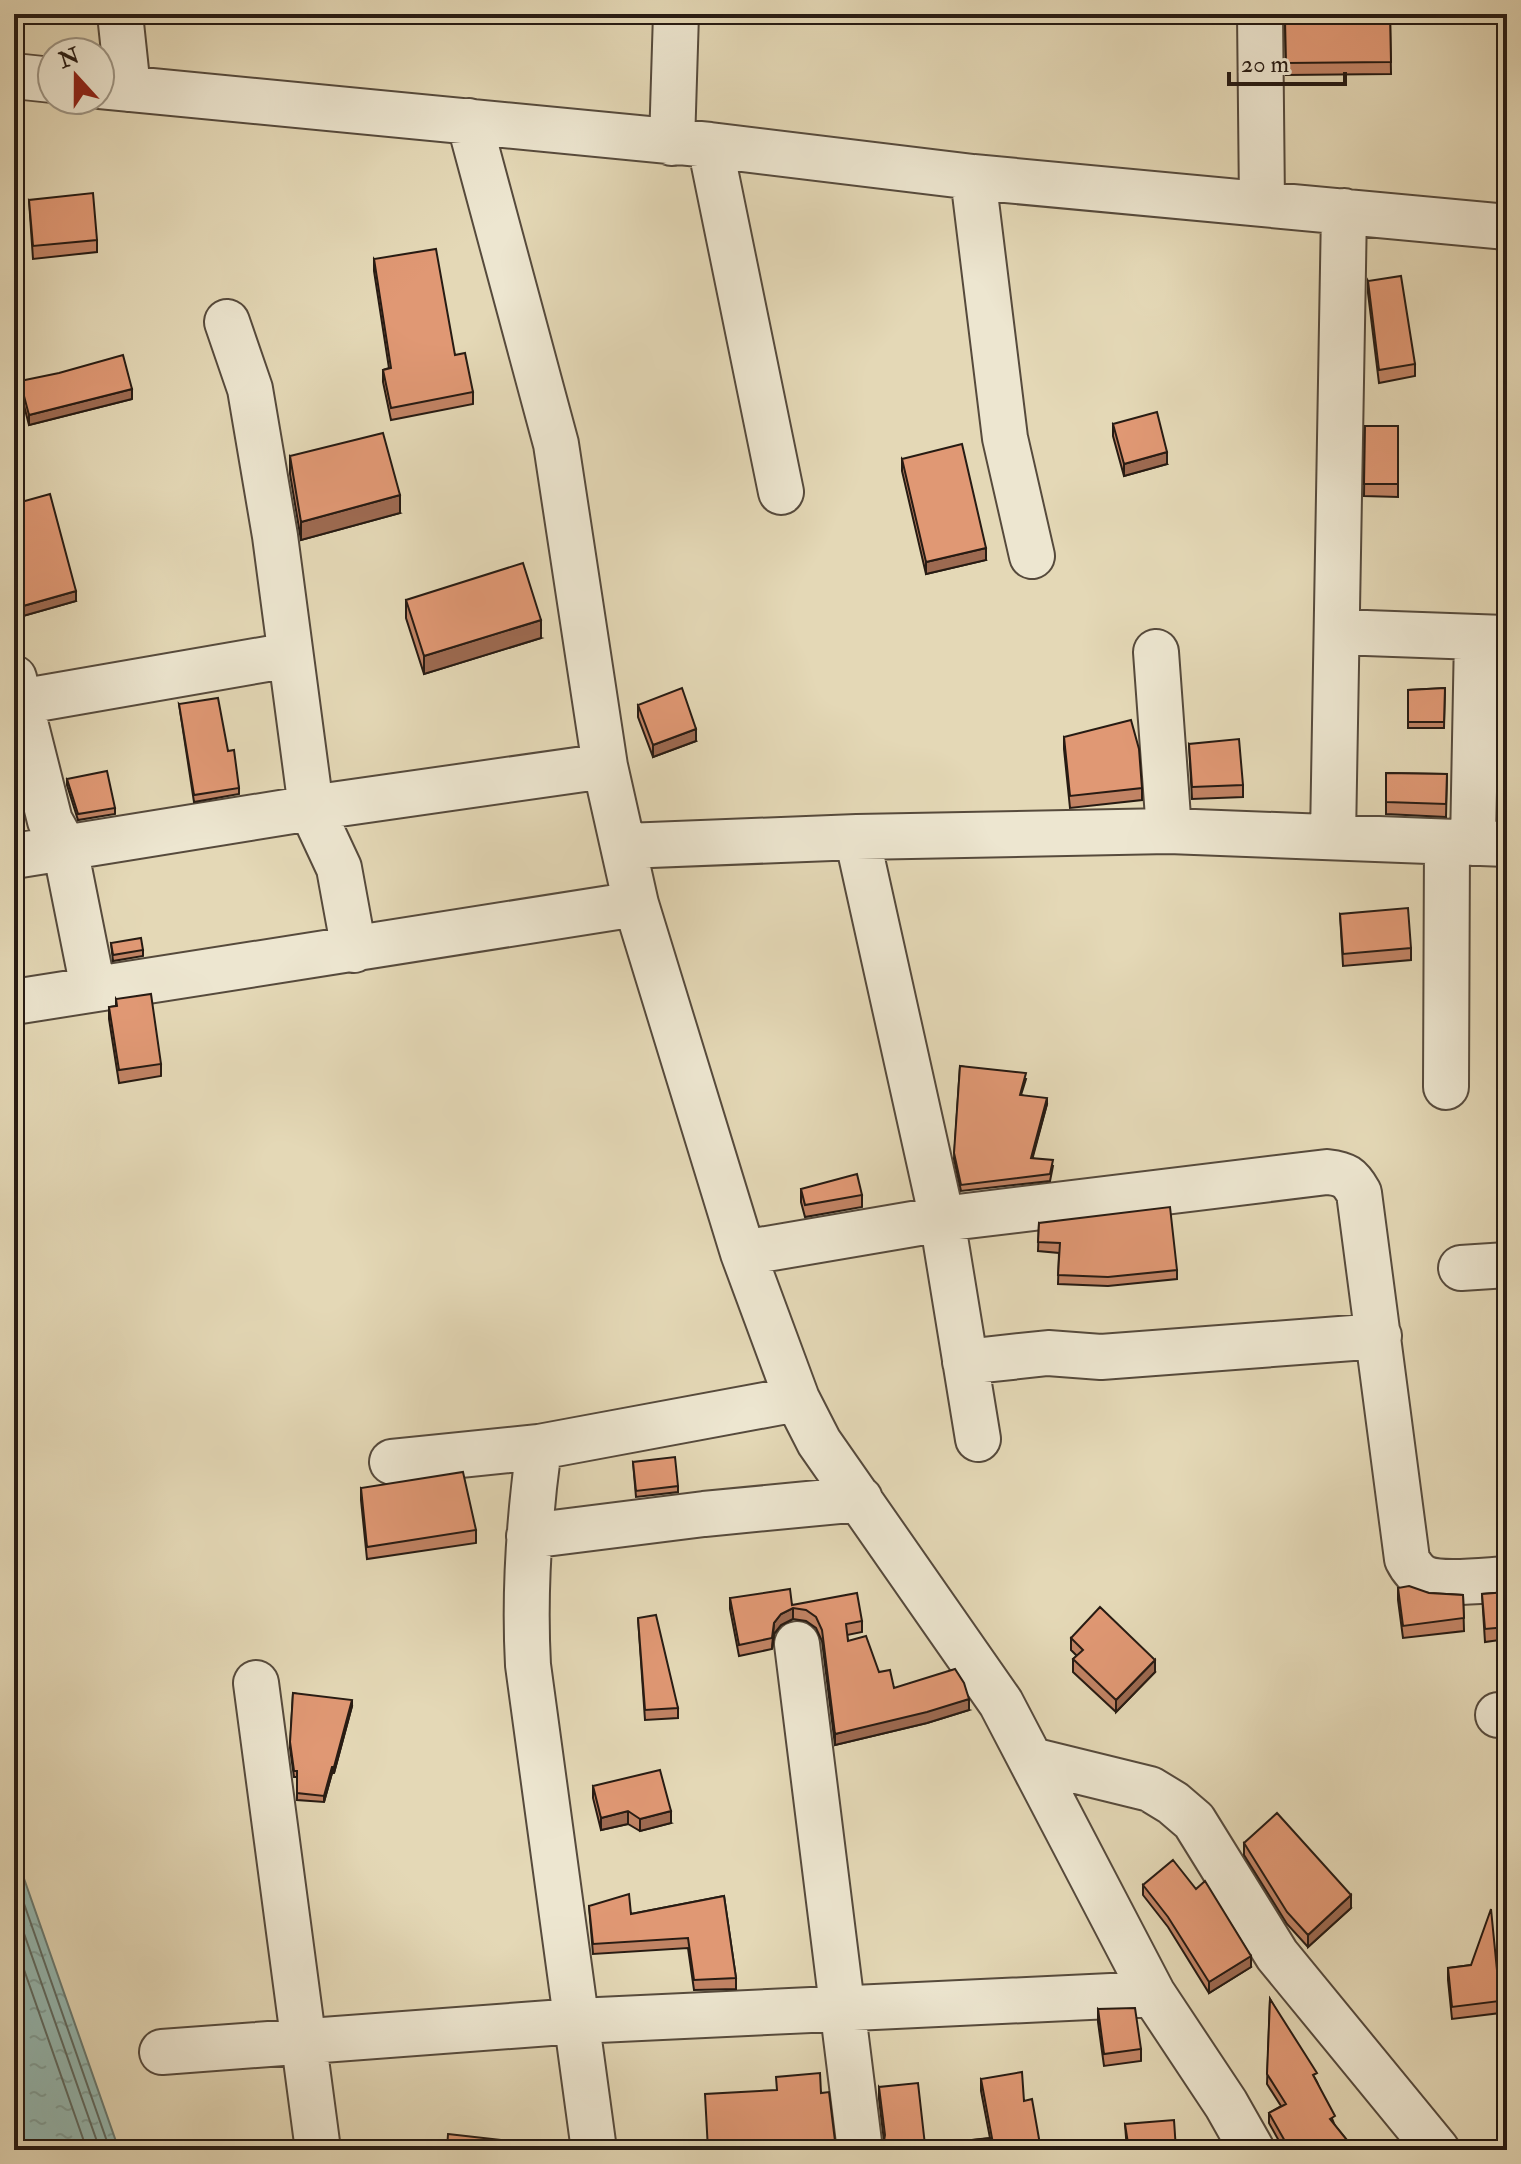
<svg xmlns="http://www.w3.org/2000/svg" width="1521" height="2164" font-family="'IM FELL Double Pica',serif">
<defs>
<pattern id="water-ripples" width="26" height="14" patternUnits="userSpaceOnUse" patternTransform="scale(2)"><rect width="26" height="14" fill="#95b9b2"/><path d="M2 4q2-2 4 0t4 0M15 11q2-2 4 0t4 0" fill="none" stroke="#809e98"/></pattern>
</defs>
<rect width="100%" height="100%" fill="#e4d8b6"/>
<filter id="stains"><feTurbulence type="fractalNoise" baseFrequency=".0025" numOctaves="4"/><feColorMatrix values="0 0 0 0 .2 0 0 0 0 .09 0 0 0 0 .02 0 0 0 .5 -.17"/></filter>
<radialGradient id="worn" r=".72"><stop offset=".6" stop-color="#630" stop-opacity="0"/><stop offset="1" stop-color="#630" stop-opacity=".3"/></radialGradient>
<path fill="url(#water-ripples)" stroke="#697a72" stroke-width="2" d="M14,1850l105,300h-105z"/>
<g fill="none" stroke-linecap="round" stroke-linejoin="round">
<path stroke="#5e6a62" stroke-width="2" d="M14,1875l96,275
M14,1905l86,245
M14,1941l73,209"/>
<defs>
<path id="minor" d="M120,14l8,75
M1260,14l2,189
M14,76l38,4
M100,86l610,59 263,32 534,50
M469,121l87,323 49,322 31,138 107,349 54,146 22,43 182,261 152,291 73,110 26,46
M672,143l4,-129
M710,145l71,347
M973,177l32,261 27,118
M227,322l23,67 25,147 36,272 28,60 15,82
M1338,632l167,6
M1156,652l13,179
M14,678l36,143 15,27 28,140
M14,703l276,-48
M857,837l85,382 36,220
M1333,837l11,-626
M1473,843l4,-206
M625,846l232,-9 312,-6 338,13
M14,856l297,-48 294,-42
M14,1002l622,-98
M1446,1087l1,-245
M743,1253l199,-34 385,-47c18,2 23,5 32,21l48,366c4,8 9,15 17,19 18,8 62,2 83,1
M1461,1268l46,-3
M965,1362l83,-9 53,4 278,-21
M539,1447c-10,73 -15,144 -11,218l66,485
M392,1462l147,-15 258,-48
M529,1536l175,-22 156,-15
M797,1644l63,506
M256,1683l62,467
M1498,1715h9
M1032,1760l118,29 23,14 21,18 83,134 160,195
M162,2052l415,-31 576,-27"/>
</defs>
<use href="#minor" stroke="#564a3c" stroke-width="48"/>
<use href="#minor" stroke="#ede6d0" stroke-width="44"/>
</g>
<path fill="#c18364" stroke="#271b13" stroke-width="2" d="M1390,14l1,60 -105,1 -1,-55z
M29,200l68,40v12l-64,7z
M374,259l81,96 18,37v12l-82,16 -8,-38v-12l6,-2 -15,-97z
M1368,281l47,83v12l-36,7 -11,-90z
M20,381l112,18 -103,26 -9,-35z
M1113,424l54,40 -43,12 -11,-40z
M1365,426h33v71l-34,-1z
M290,456l110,57 -99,27 -11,-66z
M902,459l84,101 -60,14 -24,-103z
M14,504l62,97 -53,15 -9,-31z
M406,600l135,38 -117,36 -18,-56z
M1445,688l-1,40h-36v-38z
M179,704l49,47 11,37v6l-45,8z
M638,705l58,36 -43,16 -15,-40z
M1064,737l78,51v12l-72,8 -6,-59z
M1189,744l54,41v12l-51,2z
M1386,773l61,1 -1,43 -60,-3z
M67,779l48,29v6l-37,6 -11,-35z
M1340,914l71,34v12l-68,6z
M111,943l32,7v6l-30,5z
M116,999l45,65v12l-42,7 -10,-64v-12l7,-1z
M960,1066l66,13 -5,16 26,9 -15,54 21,8 -3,15 -89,10 -7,-32z
M801,1189l61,6v12l-57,10 -4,-15z
M1039,1223l138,47v9l-69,7 -50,-2 1,-31 -21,-2z
M633,1462l45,24v6l-42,5z
M361,1488l115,42v13l-109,16 -6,-59z
M1398,1588l31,5 34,2 1,36 -61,7 -5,-38z
M1507,1592v47l-22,3 -3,-48z
M730,1598l62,7 70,16v11l-15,3 1,6 46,47 75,22 -42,13 -92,22 -13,-104 -6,-13 -10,-7 -13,-2 -12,6 -7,9 -2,15 -33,7 -9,-47z
M638,1618l40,90v10l-33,2z
M1071,1638l84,34 -39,40 -43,-40v-13l4,-3 -6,-6z
M293,1693l59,13 -18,67h-2l-8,29 -27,-2v-23h-3l-4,-29z
M593,1786l78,37 -31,8 -12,-7 -27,6 -8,-32z
M1244,1843l107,65 -43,39 -21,-23 -43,-69z
M1143,1885l108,82 -42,26 -41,-66 -25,-32z
M724,1896l12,82v11l-42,1 -6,-42 -95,6 -4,-48 42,8z
M1471,1965l29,36v12l-48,6 -4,-39v-12z
M1270,1999l47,83 18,44 20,24h-71l-15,-27v-10l12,-7 -14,-22z
M1098,2009l43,40v12l-37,5 -6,-44z
M981,2079l43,22 17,49 -158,-3 1,-6 -5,-42v-12l46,58 65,-7 -9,-47z
M1125,2124l51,26h-49z"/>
<path fill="#9d6a51" stroke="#271b13" stroke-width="2" d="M132,389v10l-103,26v-10z
M1167,452v12l-43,12v-12z
M400,495v18l-99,27v-18z
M986,548v12l-60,14v-12z
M76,591v10l-53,15v-10z
M541,620v18l-117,36v-18z
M696,729v12l-43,16v-12z
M1047,1098v6l-16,60v-6z
M793,1608v11l-12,6 -7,9 -2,15 2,-26 7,-9z
M1155,1660v12l-39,40v-12z
M969,1699v11l-42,13 -92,22v-11z
M352,1700v6l-18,67v-6z
M332,1767v6l-8,29v-6z
M628,1811v13l-27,6v-12z
M671,1811v12l-31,8v-12z
M1351,1895v13l-43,39v-12z
M1251,1956v11l-42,26v-11z"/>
<path fill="#e09874" stroke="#271b13" stroke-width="2" d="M1323,14h67l1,48 -105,1 -1,-43z
M93,193l4,47 -64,6 -4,-46z
M436,249l19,106 10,-2 8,39 -82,16 -8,-38 8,-2 -17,-109z
M1401,276l14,88 -36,6 -11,-89z
M123,355l9,34 -103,26 -9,-34 39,-8z
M1157,412l10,40 -43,12 -11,-40z
M1365,426h33v58h-34z
M383,433l17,62 -99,27 -11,-66z
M962,444l24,104 -60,14 -24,-103z
M50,494l26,97 -53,15 -9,-31v-71z
M523,563l18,57 -117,36 -18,-56z
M682,688l14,41 -43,16 -15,-40z
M1445,688l-1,34h-36v-32z
M218,698l10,53 6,-1 5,38 -45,7 -15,-91z
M1131,720l8,29 3,39 -72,8 -6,-59z
M1239,739l4,46 -51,2 -3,-43z
M107,771l8,37 -37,6 -11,-35z
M1386,773l61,1 -1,30 -60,-2z
M1408,908l3,40 -68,6 -3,-40z
M141,938l2,12 -30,5 -2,-12z
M151,994l10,70 -42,6 -10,-63 8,-1 -1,-7z
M960,1066l66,7 -6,22 27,3 -16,60 22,2 -3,14 -89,11 -7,-32z
M857,1174l5,21 -57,10 -4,-16z
M1170,1207l7,63 -69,7 -50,-2 2,-32 -22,-1 1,-19z
M675,1457l3,29 -42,5 -3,-29z
M463,1472l13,58 -109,17 -6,-59z
M1409,1586l20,7 34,2 1,23 -61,8 -5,-38z
M790,1589l2,16 65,-12 5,28 -16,3 2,17 18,-5 13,36 11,-2 4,18 61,-19 9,14 5,16 -42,13 -92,22 -13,-104 -6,-13 -10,-7 -13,-2 -12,6 -7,9 -2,15 -33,7 -9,-47z
M1507,1592v35l-22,2 -3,-35z
M1100,1607l55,53 -39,40 -43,-41 10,-9 -12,-12z
M656,1615l22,93 -33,2 -7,-92z
M293,1693l59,7 -18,67h-2l-8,29 -27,-3v-22h-3l-4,-29z
M660,1770l11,41 -31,8 -12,-8 -27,7 -8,-32z
M1277,1813l74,82 -43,40 -21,-23 -43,-69z
M1173,1860l23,29 9,-8 46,75 -42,26 -41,-65 -25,-32z
M629,1894l2,20 93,-18 12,82 -42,2 -6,-42 -95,6 -4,-38z
M1491,1909l9,92 -48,6 -4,-39 23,-3z
M1270,1999l47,74 -4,2 22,41 -5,3 25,31h-65l-21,-37 17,-9 -19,-30z
M1135,2008l6,41 -37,5 -6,-45z
M1022,2072l2,29 8,-2 9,51h-160l2,-3 2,-12 -6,-48 39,-4 7,62 67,-7 -11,-59z
M820,2073l1,20 8,-1 6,49 4,9h-131l-3,-56 72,-4 -1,-13z
M1174,2120l2,30h-47l-4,-26z
M448,2134l72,8 2,4 13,2 -1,2h-87z"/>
<rect width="1521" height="2164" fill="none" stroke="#e4d8b6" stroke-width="48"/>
<rect x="16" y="16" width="1489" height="2132" fill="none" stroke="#271b13" stroke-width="4"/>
<rect x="24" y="24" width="1473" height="2116" fill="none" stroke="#271b13" stroke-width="2"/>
<g transform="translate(76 76) rotate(339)"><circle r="38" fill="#ede6d0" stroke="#9e9584" stroke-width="2"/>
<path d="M0-6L14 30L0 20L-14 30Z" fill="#8f2418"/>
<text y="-12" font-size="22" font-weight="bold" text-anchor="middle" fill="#271b13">N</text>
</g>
<path d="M1229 72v12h116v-12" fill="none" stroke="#271b13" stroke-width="4"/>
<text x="1241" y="72" font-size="24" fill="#271b13" stroke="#ede6d0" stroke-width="6" paint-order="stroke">20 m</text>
<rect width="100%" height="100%" filter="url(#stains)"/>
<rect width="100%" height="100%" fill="url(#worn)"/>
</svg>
